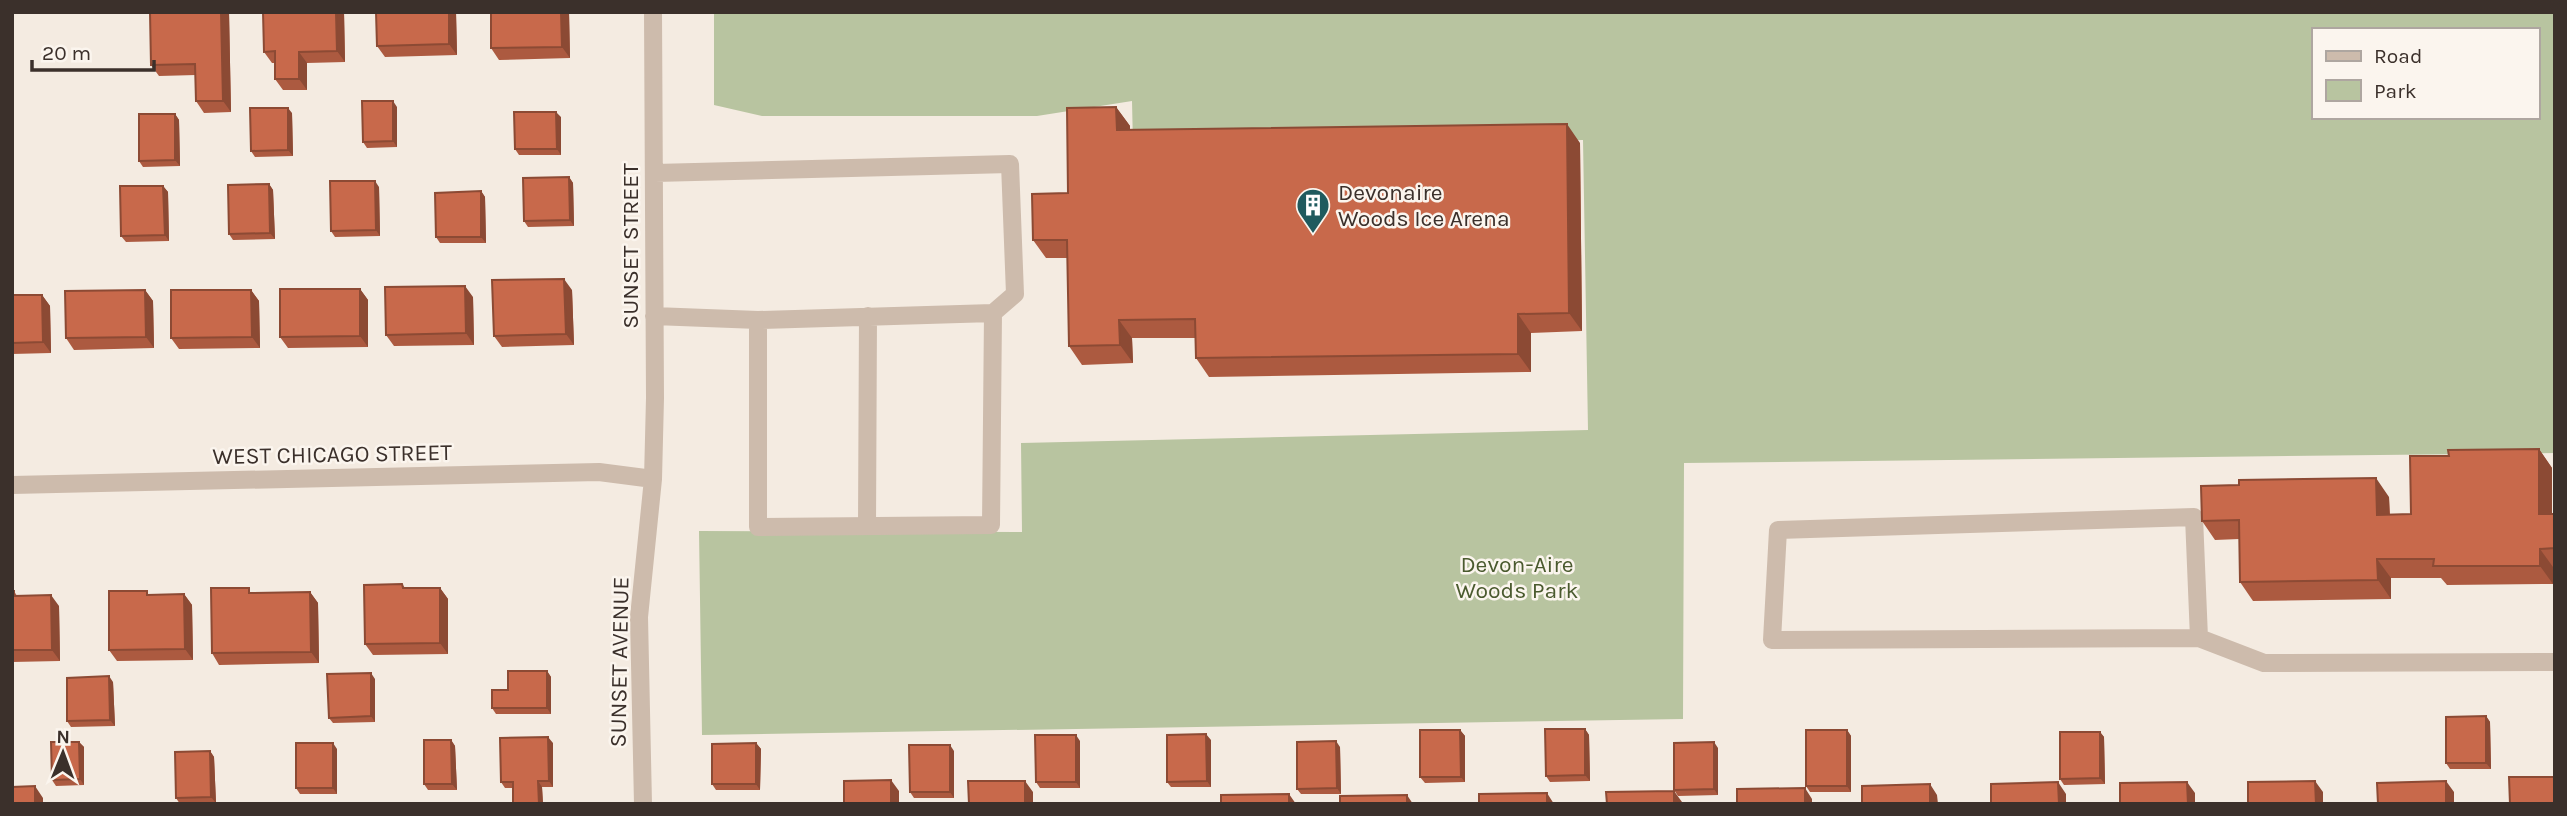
<svg xmlns="http://www.w3.org/2000/svg" width="2567" height="816" font-family="Karla,sans-serif">
<rect width="100%" height="100%" fill="#f4ebe1"/>
<path fill="#b8c4a0" fill-rule="evenodd" d="M714,12h1841v441l-871,10 -1,256 -981,16 -3,-204 323,1 -1,-89 567,-13 -5,-290 -450,6 -1,-45 -95,15h-275l-48,-11zM2313,30h224v87h-224z"/>
<g fill="none" stroke-linecap="round" stroke-linejoin="round">
<path stroke="#cdbbac" stroke-width="18" d="M655,173l355,-9 5,130 -22,19
M654,316l104,4 235,-7 -2,212 -233,2v-207
M12,485l587,-13 54,7
M867,526l1,-210
M2199,638l-5,-121 -416,13 -6,110 427,-2 65,25 291,-1
M643,804l-4,-187 14,-138 2,-81 -2,-386"/>
</g>
<path fill="#ac5a40" d="M150,12h79l2,100 -27,1 -8,-12v-26l-37,1 -8,-11z
M263,12h81l1,50 -38,1v27h-24l-8,-11v-16h-3l-8,-11z
M376,12h80l1,43 -72,2 -8,-11z
M491,12h78l1,46 -71,2 -8,-12z
M397,107v40l-30,1 -4,-6z
M1116,107l14,19v4l450,13 2,188 -51,2v39l-322,5 -13,-19 -1,-20h-63l1,25 -51,2 -13,-19 -1,-88h-22l-13,-18 35,-47z
M292,113l1,43 -38,1 -4,-6z
M175,114l4,6 1,46 -37,1 -4,-6z
M561,117v38h-42l-4,-6z
M569,177l4,6 1,43 -46,1 -4,-6z
M269,184l4,6 2,49 -42,1 -4,-6z
M163,186l5,6 1,49 -43,1 -5,-6z
M379,187l1,49 -45,1 -4,-6z
M481,191l4,6 1,46h-46l-4,-6z
M360,289l8,11v47l-80,1 -8,-11z
M145,290l8,11 1,47 -80,2 -8,-12z
M251,290l8,11 1,47 -81,1 -8,-11z
M572,290l2,55 -72,2 -8,-11z
M12,295h30l8,11 1,47 -39,1z
M473,297l1,48 -80,1 -8,-11z
M2539,449l13,19v46h3v53h-2v17l-106,1 -6,-7h-50v21l-138,2 -13,-19 -1,-43 -24,1 -13,-19 187,-24 1,17h21l38,-58z
M402,584l3,4h35l8,11v55l-75,1 -8,-11z
M12,591h2l3,5 42,10 1,55 -48,1z
M310,592l8,11 1,60 -100,2 -7,-12 40,-60z
M184,594l8,11 1,55 -76,1 -8,-11 41,-55z
M547,671l4,6v37h-55l-4,-6 16,-18z
M375,679v43l-42,1 -4,-5z
M113,682l2,44 -44,1 -4,-6z
M2486,716l4,6 1,47h-41l-4,-6z
M1585,729l4,6 1,46 -40,1 -4,-6z
M1460,730l5,6v46l-40,1 -5,-6z
M1847,730l4,6v56h-41l-4,-6z
M2100,732l4,5 1,47 -41,1 -4,-6z
M451,740l4,6 2,44h-29l-4,-6z
M1211,740v47h-40l-4,-5z
M1080,741v47h-40l-4,-6z
M79,742l5,5v38l-28,1 -4,-6z
M553,743v44h-11l1,17h-30v-16h-8l-4,-6z
M756,743l5,6 -1,41h-44l-4,-6z
M1340,747l1,47h-40l-4,-5z
M1718,748v47l-40,1 -4,-6z
M337,749v45h-37l-4,-6z
M210,751l4,6 2,46 -36,1 -4,-6z
M954,751v47h-40l-4,-6z"/>
<path fill="#8c4a34" d="M221,12h8l2,100 -8,-11z
M336,12h8l1,50 -8,-11z
M449,12h7l1,43 -8,-11z
M561,12h8l1,46 -8,-11z
M299,52l8,11v27l-8,-11z
M393,101l4,6v40l-4,-6z
M1116,107l14,19v23l-13,-19z
M288,108l4,5 1,43 -5,-6z
M556,112l5,5v38l-4,-6z
M175,114l4,6 1,46 -5,-6z
M1567,124l13,19 2,188 -13,-18z
M569,177l4,6 1,43 -4,-6z
M375,181l4,6 1,49 -4,-6z
M269,184l4,6 2,49 -5,-6z
M163,186l5,6 1,49 -4,-6z
M481,191l4,6 1,46 -5,-6z
M564,279l8,11 2,55 -8,-11z
M465,286l8,11 1,48 -8,-12z
M360,289l8,11v47l-8,-11z
M145,290l8,11 1,47 -8,-11z
M251,290l8,11 1,47 -8,-11z
M42,295l8,11 1,47 -8,-11z
M1518,314l13,19v39l-13,-18z
M1119,320l13,18 1,25 -13,-18z
M2539,449l13,19v65l-13,-19z
M2376,478l13,19 1,36 -13,-18z
M2540,549l13,18v17l-13,-18z
M2377,559l14,19v21l-13,-19z
M440,588l8,11v55l-8,-11z
M310,592l8,11 1,60 -8,-11z
M184,594l8,11 1,55 -8,-11z
M51,595l8,11 1,55 -8,-11z
M547,671l4,6v37l-4,-6z
M371,673l4,6v43l-4,-6z
M109,676l4,6 2,44 -5,-6z
M2486,716l4,6 1,47 -5,-6z
M1585,729l4,6 1,46 -5,-6z
M1460,730l5,6v46l-4,-5z
M1847,730l4,6v56l-4,-6z
M2100,732l4,5 1,47 -5,-6z
M1206,734l5,6v47l-4,-6z
M1076,735l4,6v47l-4,-6z
M548,737l5,6v44l-4,-6z
M451,740l4,6 2,44 -5,-6z
M1336,741l4,6 1,47 -4,-6z
M79,742l5,5v38l-4,-6z
M1714,742l4,6v47l-4,-6z
M333,743l4,6v45l-4,-6z
M756,743l5,6 -1,41 -4,-6z
M950,745l4,6v47l-4,-6z
M210,751l4,6 2,46 -5,-6z
M891,780l8,11v13l-8,-1z
M538,781l4,6 1,17h-4z
M1025,781l8,11v12h-8z
M2315,781l8,11v12h-7z
M2446,781l8,11v12h-8z
M2058,782l8,12v10h-7z
M2187,782l8,11v11h-7z
M1930,784l7,11 1,9h-8z
M35,786l8,12v6h-8z
M1805,788l7,11v5h-7z
M1674,791l8,11v2h-8z
M1547,793l7,11h-7z
M1289,794l7,10h-7z
M1407,795l6,9h-6z"/>
<path fill="#c8694b" stroke="#8c4a34" stroke-width="2" d="M150,12h71l2,89h-27l-1,-37 -44,1z
M263,12h73l1,39 -38,1v27h-24v-28l-11,1z
M376,12h73v32l-72,2z
M491,12h70l1,35 -71,1z
M362,101h31v40l-30,1z
M1116,107l1,23 450,-6 2,189 -51,1v40l-322,4 -1,-39 -76,1 1,25 -51,1 -2,-106h-34l-1,-46 36,-1 -1,-85z
M250,108h38v42l-37,1z
M514,112h42l1,37h-42z
M139,114h36v46l-36,1z
M569,177l1,43 -46,1 -1,-43z
M330,181h45l1,49 -45,1z
M269,184l1,49 -41,1 -1,-49z
M120,186h43l2,49 -44,1z
M481,191v46h-45l-1,-44z
M564,279l2,55 -72,2 -2,-56z
M465,286l1,47 -80,2 -1,-48z
M280,289h80v47l-80,1z
M145,290l1,47 -80,1 -1,-47z
M171,290h80l1,47 -81,1z
M12,295h30l1,47 -31,1z
M2539,449v65h16v34l-15,1v17h-107l1,-7h-57l1,21 -138,2 -1,-62 -37,1 -1,-35 38,-1v-5l137,-2 1,37 34,-1 -1,-58h39l-1,-6z
M402,584l1,4h37v55l-75,1 -1,-59z
M211,588h38v5l61,-1 1,60 -99,1z
M12,591h2v5l37,-1 1,55h-40z
M109,591h38v4l37,-1 1,55 -76,1z
M508,671h39v37h-55v-18h16z
M371,673v43l-42,2 -2,-44z
M109,676l1,44 -43,1v-43z
M2486,716v47h-40v-46z
M1545,729h40v46l-39,1z
M1420,730h40l1,47h-41z
M1806,730h41v56h-41z
M2060,732h40v46l-40,1z
M1206,734l1,47 -40,1v-47z
M1035,735h41v47h-40z
M548,737l1,44h-11l1,23h-26v-22h-12l-1,-44z
M424,740h27l1,44h-28z
M1336,741l1,47 -40,1v-47z
M51,742h28l1,37 -28,1z
M1714,742v47l-40,1v-47z
M296,743h37v45h-37z
M756,743v41h-44v-40z
M909,745h41v47h-40z
M210,751l1,46 -35,1 -1,-46z
M2509,777h46v27h-45z
M891,780v23h17v1h-64v-23z
M968,781h57v23h-56z
M2315,781l1,23h-68v-22z
M2446,781v23h-68l-1,-21z
M2058,782l1,22h-68v-20z
M2187,782l1,22h-68v-21z
M1930,784v20h-68v-18z
M35,786v18h-23v-17z
M1805,788v16h-68v-15z
M1674,791v13h-67l-1,-12z
M1547,793v11h-68v-10z
M1289,794v10h-68v-9z
M1407,795v9h-67v-8z"/>
<defs>
<symbol id="building-pin" viewBox="-11 -11 22 30"><path d="M0 17L-7.5 6A9.5 9.5 0 1 1 7.5 6Z" fill="#1f5a5e" stroke="#fbf5ee"/><path d="M-4-6H4V6H1V3H-1V6H-4ZM-2.5-4.3h1.7v1.8h-1.7ZM.8-4.3h1.7v1.8H.8ZM-2.5-1h1.7V.8h-1.7ZM.8-1h1.7V.8H.8Z" fill="#fff"/></symbol>
</defs>
<g fill-rule="evenodd">
<use href="#building-pin" x="1294" y="186" width="38" height="52"/>
</g>
<g text-anchor="middle" stroke-width="5" stroke-linejoin="round" paint-order="stroke">
<g font-size="23" fill="#3b302b" stroke="#fbf5ee" text-anchor="start">
<text x="1338" y="200">Devonaire<tspan x="1338" dy="26">Woods Ice Arena</tspan></text>
</g>
<g font-size="23" fill="#3b302b" stroke="#fbf5ee">
<text transform="translate(630 246) rotate(-90)" y="8">SUNSET STREET</text>
<text transform="translate(332 454) rotate(-1)" y="8">WEST CHICAGO STREET</text>
<text transform="translate(619 662) rotate(-89)" y="8">SUNSET AVENUE</text>
</g>
<g font-size="23" fill="#4a5a2e" stroke="#fbf5ee">
<text x="1517" y="572">Devon-Aire<tspan x="1517" dy="26">Woods Park</tspan></text>
</g>
</g>
<rect width="2567" height="816" fill="none" stroke="#3b302b" stroke-width="28"/>
<rect x="2312" y="28" width="228" height="91" fill="#fbf5ee" stroke="#aea6a0" stroke-width="2"/>
<rect x="2326" y="51" width="35" height="10" fill="#cdbbac" stroke="#aea6a0" stroke-width="2"/>
<text x="2374" y="63" font-size="21" fill="#3b302b">Road</text>
<rect x="2326" y="80" width="35" height="21" fill="#b8c4a0" stroke="#aea6a0" stroke-width="2"/>
<text x="2374" y="98" font-size="21" fill="#3b302b">Park</text>
<g transform="translate(63 753) rotate(1)" stroke="#fbf5ee" stroke-width="5" paint-order="stroke">
<path d="M0-5L12 26L0 18L-12 26Z" fill="#3b302b"/>
<text y="-10" font-size="19" font-weight="bold" text-anchor="middle" fill="#3b302b">N</text>
</g>
<path d="M32 60v10h122v-10" fill="none" stroke="#3b302b" stroke-width="3.5"/>
<text x="42" y="60" font-size="21" fill="#3b302b" stroke="#fbf5ee" stroke-width="5" paint-order="stroke">20 m</text>
</svg>
